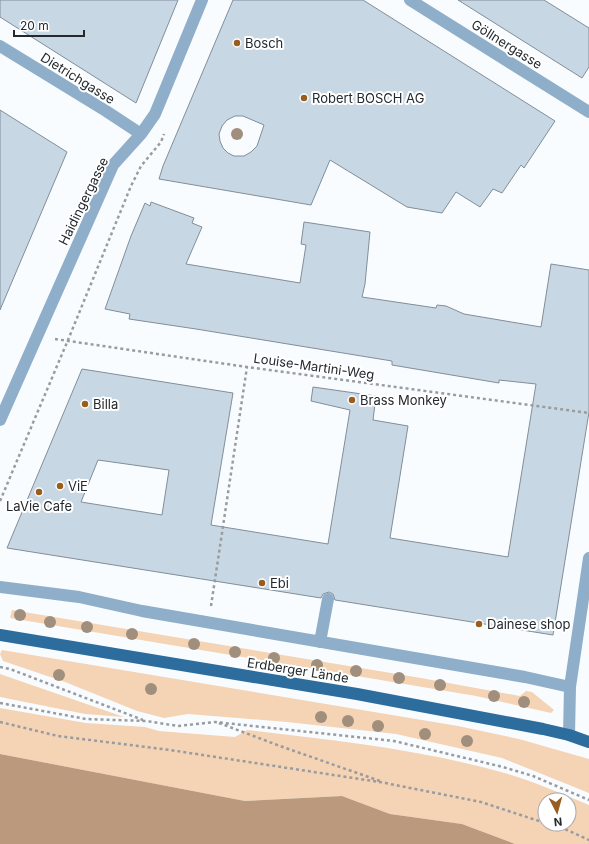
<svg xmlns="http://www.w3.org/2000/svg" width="589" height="844" font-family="Inter,sans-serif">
<rect width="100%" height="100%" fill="#f9fcff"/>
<path fill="#f5d3b5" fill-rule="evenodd" d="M12,610l409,68 99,18 6,-5 6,1 22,18 -3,3 -75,-17 -466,-78z
M2,650l456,76 61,13 70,20v34l-87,-35 -106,-24 -109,-12 -99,-8 -24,4 -27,-7 -72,-29 -62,-21 -3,-7z
M0,674l124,43 -39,-3 -85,-17z
M0,708l86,15 59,4 14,4 76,6 12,-7c85,10 171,19 254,42 30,8 59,21 88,33v39h-74l-53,-20 -72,-10 -48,-18 -97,5 -245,-47zM545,800h24v24h-24z"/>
<path fill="#bb997c" d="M0,754l245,47 97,-5 48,18 72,10 53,20h-515z"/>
<path fill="#c8d7e4" stroke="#808e9a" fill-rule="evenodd" d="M0,0h178l-42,103 -136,-86z
M233,0h130l192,121 -31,47 -3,-3 -19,28 -9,-4 -13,18 -24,-15 -14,21 -35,-6 -77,-47 -19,45 -152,-26 4,-13zM235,116h8l21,9 -7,21 -6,6 -7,4h-10l-6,-3 -5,-5 -3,-7 -1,-7 3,-8 5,-6z
M458,0h86l45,28v39l-7,11z
M0,110l67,42 -67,158z
M151,202l43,16 -2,5 10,4 -16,37 114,19 6,-38 -5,-1 3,-22 66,10 -5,52 -3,13 74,11 1,-3 9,1 18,8 77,13 10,-63 38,6v142l-36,223 -218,-35 -2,-6 -4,-2 -6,2 -2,4 -314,-50 75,-179 151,24 -22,132 117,19 22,-134 -39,-9 2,-14 63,9 -3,24 35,6 -18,112 118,19 28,-173 -37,-4v3l-107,-18v-4l-196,-32 -67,-10 1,-5 -25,-5 26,-73 14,-33 5,3zM98,460l71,10 -7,45 -81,-13z"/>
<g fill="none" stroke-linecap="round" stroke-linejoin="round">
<path stroke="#989ca0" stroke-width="2.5" stroke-dasharray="3 3" stroke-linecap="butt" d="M55,339l192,28 342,46
M0,501l68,-161 63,-154 10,-20 20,-24 3,-8
M211,606l36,-239
M0,667l10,2 133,51
M0,703l86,16 60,2 32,5 37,-4 179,19 109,26 30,9 56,24
M0,722l58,14 112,14 216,33
M219,723l61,23 100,35
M385,783l96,19 64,21
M548,824l19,6 22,10"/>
<path stroke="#8faeca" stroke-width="12" d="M0,587l79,10 63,14 383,66 45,10 -1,48
M320,642l8,-43
M570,687l19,-129"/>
<path stroke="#8faeca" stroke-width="12" d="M410,0l179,112
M0,46l106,65 35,23
M0,420l113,-255 28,-31 14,-20 47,-114"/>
<path stroke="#2d6d9d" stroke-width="12" d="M0,635l357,59 186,35 26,6 20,7"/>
</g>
<g fill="#a08f7c">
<circle cx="237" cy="134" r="6"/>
<circle cx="20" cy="615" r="6"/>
<circle cx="50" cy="622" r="6"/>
<circle cx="87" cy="627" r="6"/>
<circle cx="132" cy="634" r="6"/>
<circle cx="194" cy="644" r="6"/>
<circle cx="235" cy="652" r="6"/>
<circle cx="274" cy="658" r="6"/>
<circle cx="317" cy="665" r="6"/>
<circle cx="356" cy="671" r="6"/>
<circle cx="59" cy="675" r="6"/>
<circle cx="399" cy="678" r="6"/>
<circle cx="440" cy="685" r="6"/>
<circle cx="151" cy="689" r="6"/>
<circle cx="494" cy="696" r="6"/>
<circle cx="524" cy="702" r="6"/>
<circle cx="321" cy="717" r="6"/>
<circle cx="348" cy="721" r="6"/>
<circle cx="378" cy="726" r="6"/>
<circle cx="425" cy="734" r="6"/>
<circle cx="467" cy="741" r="6"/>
</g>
<g fill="#995e1e" stroke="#fff" stroke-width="1.5">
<circle cx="237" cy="43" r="4"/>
<circle cx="304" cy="98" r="4"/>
<circle cx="352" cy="400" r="4"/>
<circle cx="85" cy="404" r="4"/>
<circle cx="60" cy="486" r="4"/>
<circle cx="39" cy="492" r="4"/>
<circle cx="262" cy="583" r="4"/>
<circle cx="479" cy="624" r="4"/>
</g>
<g text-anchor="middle" stroke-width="4" stroke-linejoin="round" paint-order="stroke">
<g font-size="13" fill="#23292e" stroke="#fff" text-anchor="start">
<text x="245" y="48">Bosch</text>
<text x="312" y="103">Robert BOSCH AG</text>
<text x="360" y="405">Brass Monkey</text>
<text x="93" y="409">Billa</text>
<text x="68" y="491">ViE</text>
<text x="39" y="511" text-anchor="middle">LaVie Cafe</text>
<text x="270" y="588">Ebi</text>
<text x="487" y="629">Dainese shop</text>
</g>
<g font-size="13" fill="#23292e" stroke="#fff">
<text transform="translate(507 44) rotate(32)" y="5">Göllnergasse</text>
<text transform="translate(78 78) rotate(32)" y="5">Dietrichgasse</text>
<text transform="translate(83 201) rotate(-64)" y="5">Haidingergasse</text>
<text transform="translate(314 366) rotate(8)" y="5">Louise-Martini-Weg</text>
<text transform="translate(298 670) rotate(9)" y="5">Erdberger Lände</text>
</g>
</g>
<g transform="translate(557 812) rotate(174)"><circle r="19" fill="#ffffff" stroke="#a7a9ab"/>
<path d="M0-3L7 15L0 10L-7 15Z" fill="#995e1e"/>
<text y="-6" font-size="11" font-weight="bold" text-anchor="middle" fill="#23292e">N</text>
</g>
<path d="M14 30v6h70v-6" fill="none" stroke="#23292e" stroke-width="2"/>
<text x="20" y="30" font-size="12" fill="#23292e" stroke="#ffffff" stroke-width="3" paint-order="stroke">20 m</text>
</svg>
